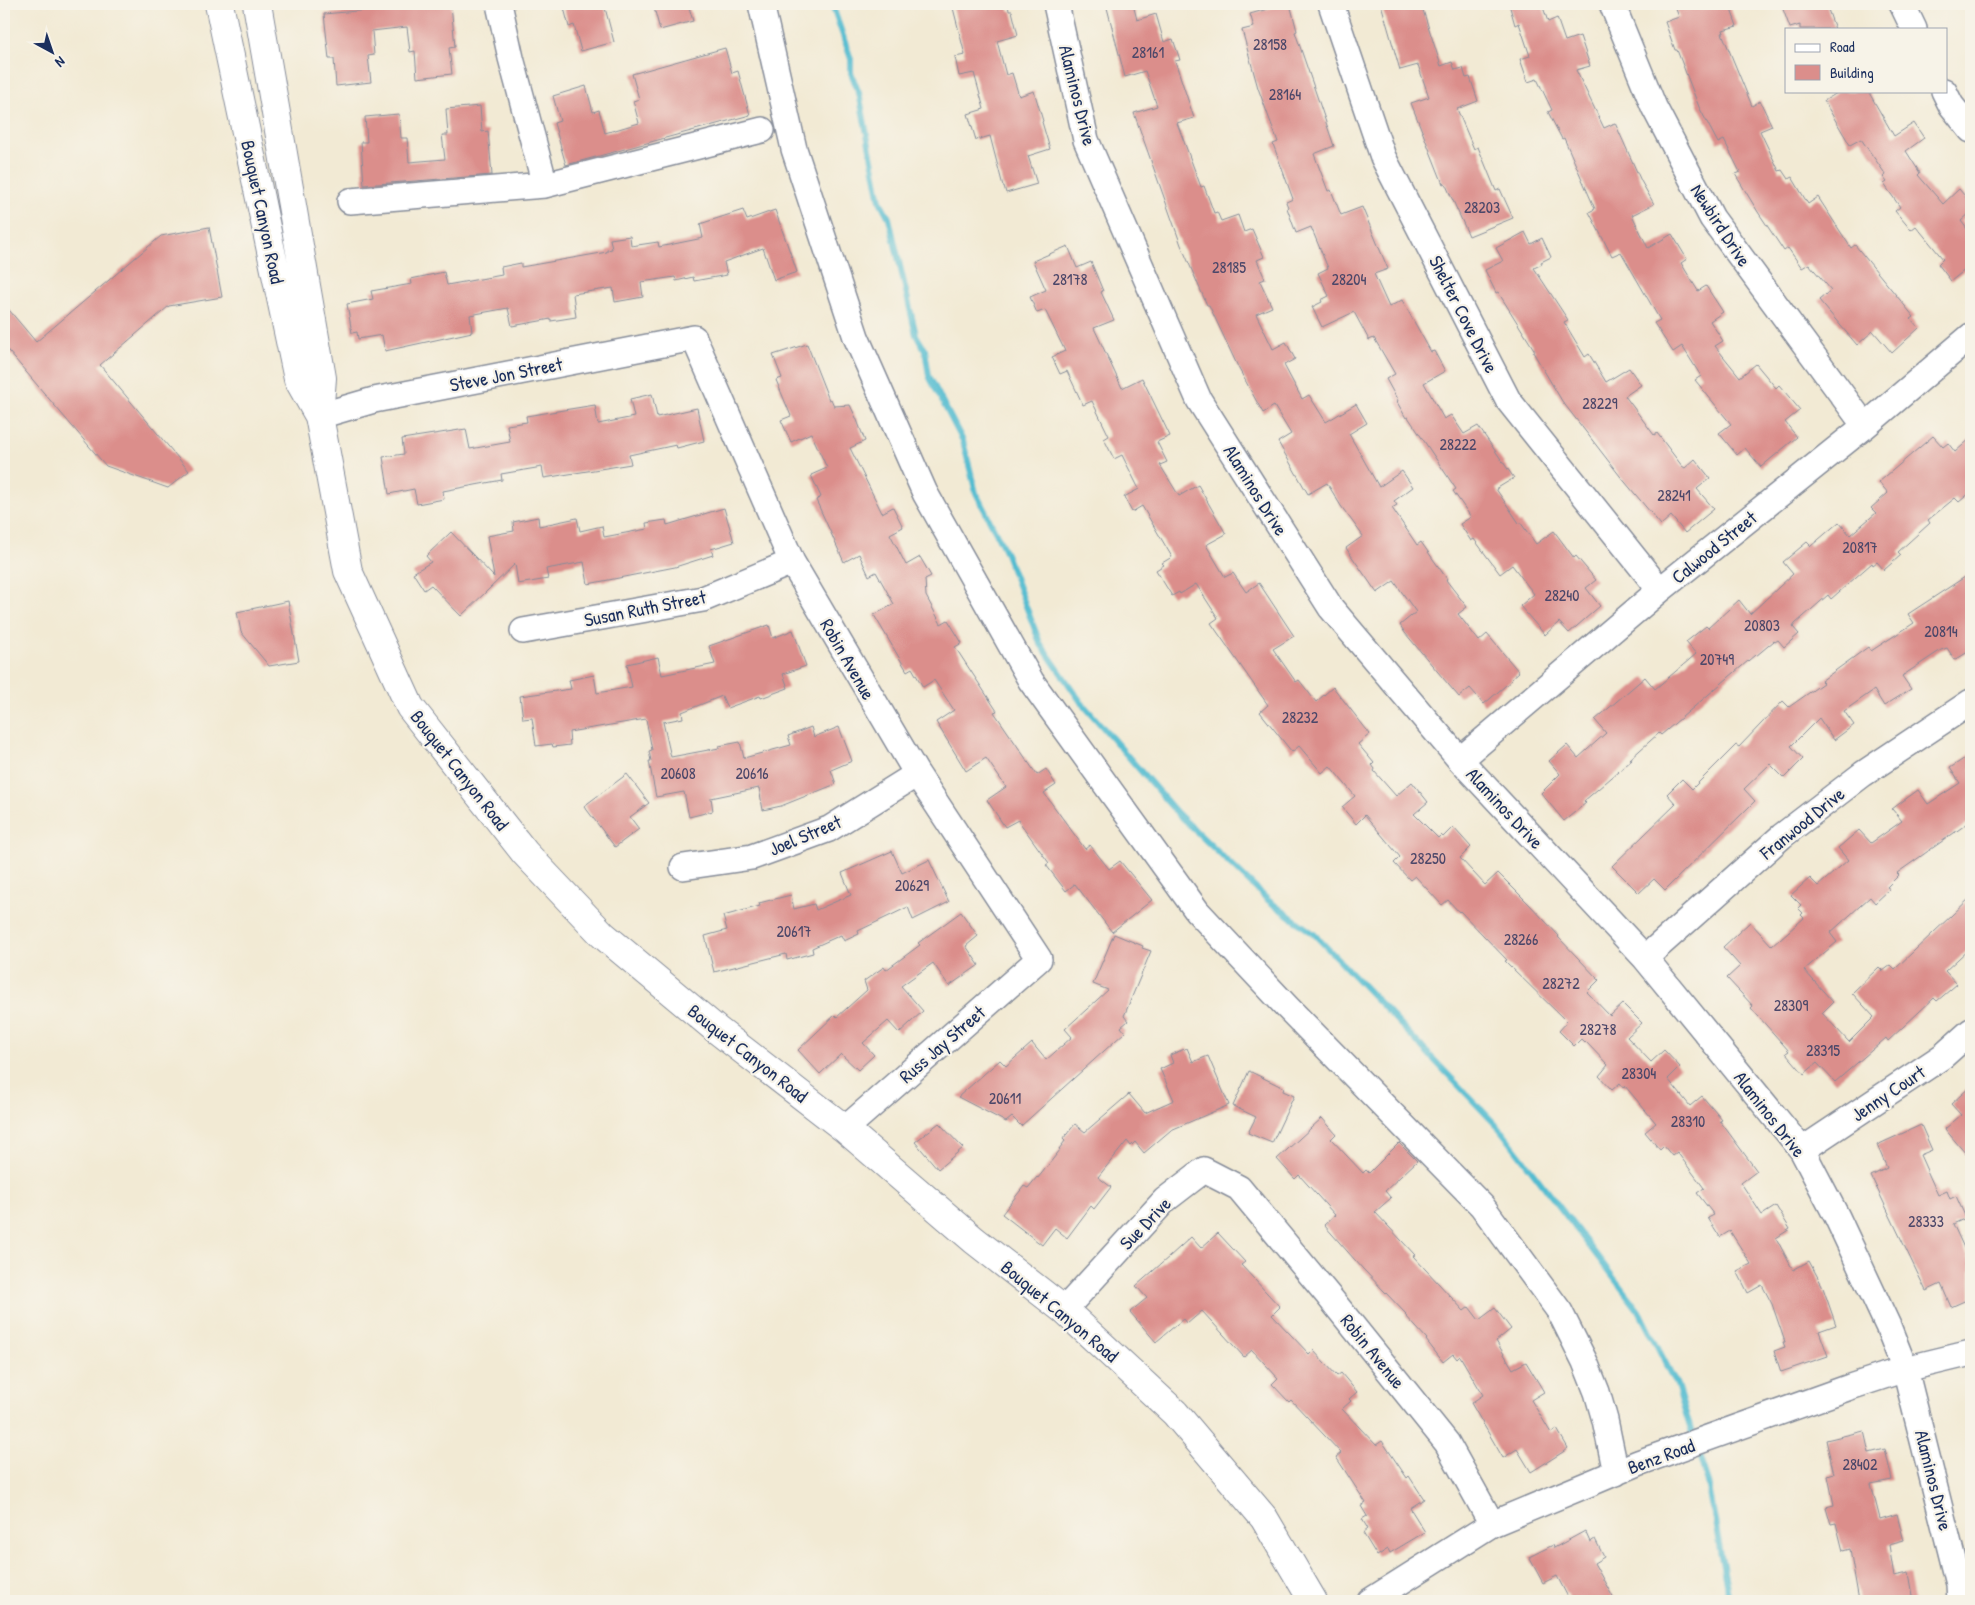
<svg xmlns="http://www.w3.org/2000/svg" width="1975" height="1605" font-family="'Patrick Hand',sans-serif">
<rect width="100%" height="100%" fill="#f7f3e8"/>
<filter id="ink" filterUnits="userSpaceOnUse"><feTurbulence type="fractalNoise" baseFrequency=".02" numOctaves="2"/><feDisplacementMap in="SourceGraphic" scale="10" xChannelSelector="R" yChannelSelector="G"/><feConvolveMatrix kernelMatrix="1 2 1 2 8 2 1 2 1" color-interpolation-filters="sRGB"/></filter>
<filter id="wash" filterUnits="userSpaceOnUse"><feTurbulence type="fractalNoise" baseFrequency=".0096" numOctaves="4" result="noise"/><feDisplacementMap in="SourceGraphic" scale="20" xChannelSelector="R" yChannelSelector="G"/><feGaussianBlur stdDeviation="1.12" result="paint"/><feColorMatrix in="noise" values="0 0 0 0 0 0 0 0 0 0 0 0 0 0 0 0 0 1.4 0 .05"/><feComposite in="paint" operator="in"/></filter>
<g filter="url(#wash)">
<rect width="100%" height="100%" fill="#f2ead4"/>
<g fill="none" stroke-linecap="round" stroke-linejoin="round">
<path stroke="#53bcd0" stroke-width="6" d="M832,4l19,55v14l8,20 21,108 9,17 27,117 9,15 4,26 34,65 13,52 29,58 35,92 41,59 96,111 92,88 45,33 186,195 139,182 38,74 16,52
M1696,1446l13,40 20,115"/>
</g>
<g id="blocks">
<path fill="#db8e8b" d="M433,4h18l4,43 -6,1 3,26 -35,4 -2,-27 -5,1 -3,-25 -35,4 2,24 -6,1 3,26 -35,4 -2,-27h-5l-5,-45z
M563,4h41l10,38 -33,9 -7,-26 -5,2z
M653,4h35l5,17 -33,9z
M952,4h56l1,7h3l6,24 -21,6 9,34 6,-2 7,23 15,-5 9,30 -1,1 8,27 -22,7 9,28 -31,9 -2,-7h-1l-13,-50 -14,4 -8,-26 16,-5 -10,-36 -15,3 -4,-19 10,-2z
M1106,4h27l4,16 19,-6 8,28 9,-3 7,21 -5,1 19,57 -17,5 24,64 3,-1 10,27 3,-1 4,9 17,-6 6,17 8,-3 12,28 -7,3 8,19 -5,2 12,26 -16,7 17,35 13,-7 9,17 -11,6 18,34 7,-4 17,27 30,-18 11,19 -18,11 30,53 23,-16 11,16 -19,14 3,4 -5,3 25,37 4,-3 26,37 -1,1 21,27 -9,7 21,27 8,-7 32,38 -8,7 1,1 -28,24 -14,-16 -11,9 -54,-64 -5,-8 16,-13 -22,-31 -17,12 -31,-45 17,-12 -22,-30 -14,-23 -19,11 -30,-52 13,-8 -17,-28 -11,7 -24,-44 -30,-64h-2l-26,-60 -47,-132 23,-7 -12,-35 -20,6z
M1285,4h5l7,27 -2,1 39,114 -20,8 14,37 3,-1 10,25 21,-8 26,62 -14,5 15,33 13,-7 29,52 3,-1 11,20 -21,12 20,36 7,-4 13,19 14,-8 36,52 -18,11 23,34 1,-1 16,22 18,-13 20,27 2,-2 20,24 -10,8 14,18 -31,27 -10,-11 -14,13 -25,-29 14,-12 -22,-29 -12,9 -26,-35 -3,2 -11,-17 11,-7 -18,-26 3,-2 -48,-72 -2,1 -9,-16 1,-1 -12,-22 9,-5 -21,-36 -5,2 -15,-28 -32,15 -10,-20 10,-5 -1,-2 8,-4 -11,-23 10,-5 -17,-41 -15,6 -9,-25 1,-1 -2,-5 7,-3 -20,-55 5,-2 -20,-54 -16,-58 12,-3 -4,-13z
M1381,4h40l20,62 11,-4 3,8 8,-2 3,10 4,-1 8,24 -21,8 17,40 4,-2 18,44 4,-2 13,29 -44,18 -24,-53 -2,1 -32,-81 18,-6 -11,-32 -18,5z
M1509,4h33l6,18 9,-4 8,23 15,-5 10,30 -14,4 28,58 11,-5 26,58 13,23 -22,11 16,33 24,-14 15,25 -6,4 17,28 8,-5 17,26 -13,9 13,20 -8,5 25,31 16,-13 20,24 3,-3 21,25 -15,12 12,15 -36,30 -16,-19 -8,7 -18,-22 12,-9 -36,-44 6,-4 -19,-30 -9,6 -19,-29 6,-3 -39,-68 -9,4 -23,-44 6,-3 -31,-71 -2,1 -14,-27 4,-2 -15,-31 -9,3 -8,-23 10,-3 -11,-33 -4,2z
M1674,4h55l8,22 -14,4 1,3h-2l30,73 8,-5 12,25 -12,5 19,40 3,-1 6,9 4,-2 16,27 10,-7 33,51 4,-3 59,72 -3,2 8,9 -27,25 -19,-22 -16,14 -38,-45 12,-10 -22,-26 -7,4 -14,-20 -4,3 -26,-39 -23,-38 5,-2 -16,-32 -6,3 -19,-36 -22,-57h-2l-10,-28 14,-5z
M1781,4h45l9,25h-35v-4l-10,3z
M725,48l7,25 6,-2 12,44 -184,50 -12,-42 6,-2 -7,-25 33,-10 7,26 6,-2 6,23 34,-10 -6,-22 6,-2 -7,-25z
M1840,91h28l26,45 20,-13 10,15 -18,13 14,22 -2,2 25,29 16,-15 12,14v9l-10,9 10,13v31l-20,16 -13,-17 5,-5 -27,-33 -5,4 -16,-19 5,-4 -16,-23 3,-2 -4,-5 3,-2 -25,-36 -11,6 -26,-44z
M480,106l2,26 6,-1 4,44 -128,10 -3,-43h6l-2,-25 34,-3 2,24h6l2,24 36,-3 -3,-24h6l-2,-26z
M743,210l4,10 28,-10 22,62 -23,8 -11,-32 -39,14 3,13 -33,6 -1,-4 -17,4 -1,-4 -34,5 2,15 -28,5 -2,-14 -40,6 3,23 -25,4v-2l-39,7 -4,-18 -38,7 2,17 -87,19 -3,-16 -24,4 -1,-7 -5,1 -5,-29 26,-5 -2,-8 41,-7 -1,-5 33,-7 3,13 55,-10 -1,-8 20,-4v4l86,-15v-2l5,-1 -2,-10 20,-3 1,10 27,-4 1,5 44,-9 -3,-14z
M209,227l13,70 -53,9 -69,59 89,106 -21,17 -62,-22 -102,-120v-42l32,38 125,-106z
M1525,232l6,12 11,-6 9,19 -10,5 1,2 -8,4 34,52 -4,2 21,35 4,-3 17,28 23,-14 12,17 -16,11 29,39 3,-2 25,33 3,2 10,-9 15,19 -13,11 17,20 -29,24 -14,-17 -10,9 -41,-49 -58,-75 -29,-49 2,-1 -37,-59 -2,1 -11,-23 18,-9 -7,-13z
M1068,246l9,22 14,-6 12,29 -2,1 13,28 -20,8 28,60 20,-10 28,58 -13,6 10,20 -7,3 19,31 19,-11 28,49 -20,11 19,32 8,-4 13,19 13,-9 35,53 -21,13 23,33 3,-2 17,22 17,-15 37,47 -12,10 16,19 -2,2 3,4 -1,2 22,25 16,-14 16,20 -14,12 24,24 3,-3 2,2 10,-10 18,20 -11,11 25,27 13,-12 31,31 30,32 -1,1 41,43 -12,12 23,24 13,-12 19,19 -15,14 24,25 13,-12 16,17 -12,12 22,27 12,-10 20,24 -2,1 37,50 -16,12 21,32 14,-9 14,23 -14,9 17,32 16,-9 13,24 14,40 -17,6 9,25 -47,16 -7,-21 11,-4 -2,-5h2l-13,-38 -10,-19 -14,8 -11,-22 14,-7 -21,-33 -10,6 -12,-19 6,-3 -17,-22 7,-5 -27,-36 -5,4 -8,-10 -4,4 -15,-18 11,-9 -31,-37 -1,2 -4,-5 -8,7 -13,-14 9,-11 -22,-23 -1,1 -4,-4 -7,7 -15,-15 8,-9 -62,-61 2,-1 -47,-49 -1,1 -11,-12 -6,5 -27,-29 -5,4 -16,-17 6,-6 -35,-42 -9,9 -14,-17 13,-11 -25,-30 -8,7 -23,-27 -7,6 -32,-40 8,-7 -57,-82 7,-5 -22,-34 -16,10 -1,-2 -7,4 -16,-26 8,-5 -2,-2 10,-6 -30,-51 -10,6 -8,-15 15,-8 -17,-34 -8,4 -10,-20 5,-3 -17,-35 -9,4 -16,-34 -7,3 -8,-17 13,-6 -20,-41 -8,3 -7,-16 16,-7 -13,-29z
M807,344l22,56 2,-1 3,7 16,-1 7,15 8,21 -15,7 32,65 11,-6 10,20 -13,7 16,31 14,-8 11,19 -6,3 1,17 15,28 7,-4 14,23 -7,4 42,64 -3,1 43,63 9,-6 10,16 -12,8 41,56 5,-4 19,24 11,-8 32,39 -40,32 -37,-48 -9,7 -20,-26 3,-2 -31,-43 -13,7 -18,-27 19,-13 -20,-29 -20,13 -30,-49 18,-12 -20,-30 -11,7 -11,-19 -5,3 -33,-56 20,-11 -18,-32 -7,4 -10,-22 -15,8 -28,-62 5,-3 -10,-22 16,-7 -16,-35 -20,9 -10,-22 10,-4 -15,-36 6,-2 -9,-23z
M652,394l5,23 40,-9 7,33 -27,7 -1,-3 -47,10 2,9 -87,14 -2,-11 -41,7 1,6 -59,11 1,8 -27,5 -3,-15 -25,5 -6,-37 21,-3 -2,-15 64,-10 4,20 40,-7 -3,-17 20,-3 -1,-6 69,-11 3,19 36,-7 -4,-18z
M1933,436l10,11 5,-4 7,9 16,-14v54l-12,10 -4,-4 -27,22 2,3 -32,29 3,3 -17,15 -7,-8 -4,3 -1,-2 -41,36 -3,-4 -33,29 -2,3 6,7 -15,13 -6,-7 -3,2 -1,-1 -18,15 -1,-1 -94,80 -2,-2 -29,26 2,1 -48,41 2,2 -22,18 -23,-28 19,-19 -11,-13 18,-16 11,13 28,-25 -11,-13 50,-43 10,12 41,-35 -10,-12 20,-16 2,2 31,-28 11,14 43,-40 -10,-12 24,-20 4,4 28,-24 11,13 26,-22 -5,-5 17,-15 -9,-11z
M724,508l10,34 -23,7 2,6 -38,12 -87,17 -4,-22 -38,7 2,10 -30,5 -3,-20 -54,52 -30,-31 -7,5 -11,-17 18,-11 -5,-6 25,-24 43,45 -7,-41 27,-5 -1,-9 25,-5 1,9 38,-8 3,13 22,-5 2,11 43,-8 -1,-6 20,-3 1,5z
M1971,573v77l-16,10 -8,-12 -6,2 -39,26 9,13 -27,17 -10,-16 -30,21 10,14 -20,15 -15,-22 -28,28 12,13 -19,19 -14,-14 -26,25 11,12 -90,89 -11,-11 -15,14 -27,-27 64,-62 -9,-10 15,-15 10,10 44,-44 3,2 44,-46 6,6 34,-24 -2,-2 47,-34 3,4 43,-28 -6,-9z
M288,601l11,60 -30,5 -28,-34 -4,-20z
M769,625l4,13 20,-8 13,36 -23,8 5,14 -27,10 -1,-2 -33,12 -5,-12 -40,16 1,6 -20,4 8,35 48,-9v-2l21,-4 4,16 47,-13 -3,-9 23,-9 3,10 25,-10 13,34 -21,9 5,14 -55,22 -18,4 -4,-22 -48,10 2,13 -24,6 -5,-25 -28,5 -7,-36h2l-2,-10 3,-1 -6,-31 -77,13 1,13 -17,2 -1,-3 -16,2 -4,-28 -9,1 -3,-23 51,-7 -2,-9 25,-5 3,18 35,-6 -5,-23 31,-7 4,18 53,-11 -6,-18z
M1971,754v67l-74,52 2,2 -12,12 3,2 -15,14 -5,-6 -40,36 7,9 -33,28 29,32 -11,11 27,29 25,-25 -22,-24 27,-26 4,4 8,-6 4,4 76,-72v50l-26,24 12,13 -20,17 -3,-3 -46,43 -2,-3 -51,44 -18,-19 -13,11 -18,-21 3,-2 -38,-43 2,-2 -26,-28 13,-12 -17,-19 27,-25 22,24 32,-28 -3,-3 2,-2 -5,-5 3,-3 -10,-10 19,-17 8,8 30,-26 -10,-12 21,-18 12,13 31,-22 -10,-12 26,-19 10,14 32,-21 -10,-15z
M627,774l22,29 -19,14 9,12 -24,18 -31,-41z
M892,851l10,22 27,-13 20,42 -36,18 -5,-13 -50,24 1,3 -15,7 -3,-6 -29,13 1,5 -26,7 -1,-6 -72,18 -9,-36 22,-6 -4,-14 37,-10 -1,-3 32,-8 3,14 20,-5 2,6 35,-15 -9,-22z
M961,912l17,24 -12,10 13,19 -30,21 -16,-23 -32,23 22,25 -24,22 -11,-12 -25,22 11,12 -16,15 -17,-16 -21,20 -22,-24 37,-35 2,2 30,-27 -3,-9 20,-14 2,3 34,-25 -2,-2z
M1114,934l29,12 -1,2 9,3 -27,65 4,5 -7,6 4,5 -104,94 -9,-9 -6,5 -48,-25 42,-37 6,6 26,-23 14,17 26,-23 -7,-8 43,-39 -15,-6z
M1187,1048l6,14 15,-6 21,49 -58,25 -27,23 -9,-11 -4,4 -4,-5 -29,36 13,10 -17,22 -3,-3 -24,32 -12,-10 -13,17 -40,-31 22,-28 4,2 9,-11 1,1 22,-28 -1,-1 6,-8 -2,-2 12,-15 10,8 44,-38 16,19 29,-13 -14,-31 13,-6 -3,-8z
M1249,1071l35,17 -1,3 11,5 -22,47 -24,-10 8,-16 -23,-11z
M1971,1086v74l-26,-31 16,-14 -10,-11z
M1322,1118l14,16 -5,5 32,34 3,-3 3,3 30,-30 18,18 -32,30 6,7 -16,14 40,43 -2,1 51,55 5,-4 10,13 16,-12 16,21 -15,12 17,28 13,-7 18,30 -13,8 20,33 6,-4 11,19 -5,4 -32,20 -14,-23 -14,9 -32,-55 12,-8 -23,-39 -3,3 -4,-5 -10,8 -17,-22 1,-1 -22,-24 1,-1 -43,-45 -39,-44 11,-10 -36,-40 -4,4 -18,-20z
M939,1123l24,25 -25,21 -23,-27z
M1921,1125l11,25 -12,5 18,40 9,-4 3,8 6,-3 10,22 -13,6 18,39v35l-20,9 -10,-23 -15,7 -55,-115 16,-8 -10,-23z
M1218,1233l27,29 -4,3 39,42 -8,8 37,39 4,-4 24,26 4,-3 16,19 -8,7 2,2 -9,8 34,36 6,-4 25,37 2,-2 15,23 -14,9 15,24 -35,21 -2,-4 -11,7 -14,-23 5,-4 -6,-10 5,-3 -6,-10 5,-3 -30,-46 5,-4 -50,-53 -2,2 -17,-18 6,-6 -26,-28 -8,7 -42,-46 -15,13 -4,-5 -27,23 -26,-30 17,-14 -11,-12 33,-29 22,-20 10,11z
M1864,1431l5,22 16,-4 7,31 -21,4 9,35 17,-5 7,27 -15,4 5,31 15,-3 5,28h-55l-9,-52 -7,2 -7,-28 -5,1 -5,-17 8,-2 -6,-29 6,-2 -8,-34z
M1585,1531l5,11 5,-3 9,18 -10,6 21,38h-45l-13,-25 -14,7 -14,-26 24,-12 1,3z"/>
</g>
</g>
<g filter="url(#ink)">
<use href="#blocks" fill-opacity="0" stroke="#868c99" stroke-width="1"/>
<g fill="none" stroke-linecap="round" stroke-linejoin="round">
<defs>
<path id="minor" d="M499,4l12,54 34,127
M761,4l33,145 62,188 69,156 106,188 166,230 90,96 195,199 78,106 25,50 12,30 8,28 11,53
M1056,4l30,136 113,260 132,208 129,152 185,198 157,192 35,67 51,109 17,43 54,215 1,17
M1331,4l52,153 125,243 152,190
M1612,4l42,103 58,111 153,208
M1902,4l12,25
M1944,91l7,14 20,25
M350,201l195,-16 217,-55
M319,416l55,-16 320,-62 98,224 125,212 122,185 -194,170
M523,631l180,-32 89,-37
M1460,760l200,-170 205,-164 106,-90
M683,867l69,-10 77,-28 88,-55
M1645,958l137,-122 81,-62 108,-72
M1802,1150l141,-94 28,-25
M1064,1310l101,-110 39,-30 35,18 88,106 120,149 45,81
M1370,1601l122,-77 106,-44 40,-17 212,-76 55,-18 66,-16"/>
<path id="major" d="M219,4l79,375 21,37
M257,4l65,374 -3,38 29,155 62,136 115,146 78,82 114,95 128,99 129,111 90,70 111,103 89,105 49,83"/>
</defs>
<use href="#minor" stroke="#868c99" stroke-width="28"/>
<use href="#major" stroke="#868c99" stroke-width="30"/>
<use href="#minor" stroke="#fff" stroke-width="25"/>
<use href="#major" stroke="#fff" stroke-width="28"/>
</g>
</g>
<g text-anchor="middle" stroke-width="4.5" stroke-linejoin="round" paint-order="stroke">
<g font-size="16" fill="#4b4769">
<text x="1270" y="50">28158</text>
<text x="1148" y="58">28161</text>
<text x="1285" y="100">28164</text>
<text x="1482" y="213">28203</text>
<text x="1229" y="273">28185</text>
<text x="1070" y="285">28178</text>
<text x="1349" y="285">28204</text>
<text x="1600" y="409">28229</text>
<text x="1458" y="450">28222</text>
<text x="1674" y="501">28241</text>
<text x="1860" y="553">20817</text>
<text x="1562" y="601">28240</text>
<text x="1762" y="631">20803</text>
<text x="1941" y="637">20814</text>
<text x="1717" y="665">20749</text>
<text x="1300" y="723">28232</text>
<text x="678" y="779">20608</text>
<text x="752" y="779">20616</text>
<text x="1428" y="864">28250</text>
<text x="912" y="891">20629</text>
<text x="794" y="937">20617</text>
<text x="1521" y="945">28266</text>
<text x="1561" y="989">28272</text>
<text x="1791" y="1011">28309</text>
<text x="1598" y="1035">28278</text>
<text x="1823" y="1056">28315</text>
<text x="1639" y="1079">28304</text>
<text x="1005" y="1104">20611</text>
<text x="1688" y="1127">28310</text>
<text x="1926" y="1227">28333</text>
<text x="1860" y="1470">28402</text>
</g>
<g font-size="19" fill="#1b2f5e" stroke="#f7f3e8">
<text transform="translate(1078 95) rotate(76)" y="7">Alaminos Drive</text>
<text transform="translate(263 212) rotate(78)" y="7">Bouquet Canyon Road</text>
<text transform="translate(1721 225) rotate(57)" y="7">Newbird Drive</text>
<text transform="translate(1464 314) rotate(63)" y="7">Shelter Cove Drive</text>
<text transform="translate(506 374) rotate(-11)" y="7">Steve Jon Street</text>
<text transform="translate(1256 490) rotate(58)" y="7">Alaminos Drive</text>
<text transform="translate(1714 547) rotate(-39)" y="7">Calwood Street</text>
<text transform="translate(645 608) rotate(-11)" y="7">Susan Ruth Street</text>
<text transform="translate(848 659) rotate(60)" y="7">Robin Avenue</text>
<text transform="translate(460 770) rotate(52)" y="7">Bouquet Canyon Road</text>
<text transform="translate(1505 808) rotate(47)" y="7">Alaminos Drive</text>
<text transform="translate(1802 823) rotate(-39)" y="7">Franwood Drive</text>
<text transform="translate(805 835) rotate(-23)" y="7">Joel Street</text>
<text transform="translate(942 1044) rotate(-41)" y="7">Russ Jay Street</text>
<text transform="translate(748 1053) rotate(38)" y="7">Bouquet Canyon Road</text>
<text transform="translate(1888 1093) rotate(-34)" y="7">Jenny Court</text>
<text transform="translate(1770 1114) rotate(52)" y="7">Alaminos Drive</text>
<text transform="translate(1145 1223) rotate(-46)" y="7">Sue Drive</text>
<text transform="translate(1060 1311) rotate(40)" y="7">Bouquet Canyon Road</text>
<text transform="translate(1373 1351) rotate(51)" y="7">Robin Avenue</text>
<text transform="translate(1661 1456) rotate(-20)" y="7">Benz Road</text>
<text transform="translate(1934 1480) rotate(76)" y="7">Alaminos Drive</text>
</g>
</g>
<rect width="1975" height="1605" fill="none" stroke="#f7f3e8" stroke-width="20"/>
<rect x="1785" y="28" width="162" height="65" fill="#f7f3e8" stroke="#9fa5b1"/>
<rect x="1795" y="44" width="25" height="8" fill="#ffffff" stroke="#9fa5b1"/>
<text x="1830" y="52" font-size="15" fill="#1b2f5e">Road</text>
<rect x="1795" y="65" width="25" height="15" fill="#db8e8b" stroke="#9fa5b1"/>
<text x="1830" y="78" font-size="15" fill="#1b2f5e">Building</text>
<g transform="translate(52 52) rotate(140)" stroke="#f7f3e8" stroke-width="4" paint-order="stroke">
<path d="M0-4L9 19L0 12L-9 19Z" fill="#1b2f5e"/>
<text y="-8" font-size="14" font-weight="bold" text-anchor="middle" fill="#1b2f5e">N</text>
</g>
</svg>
